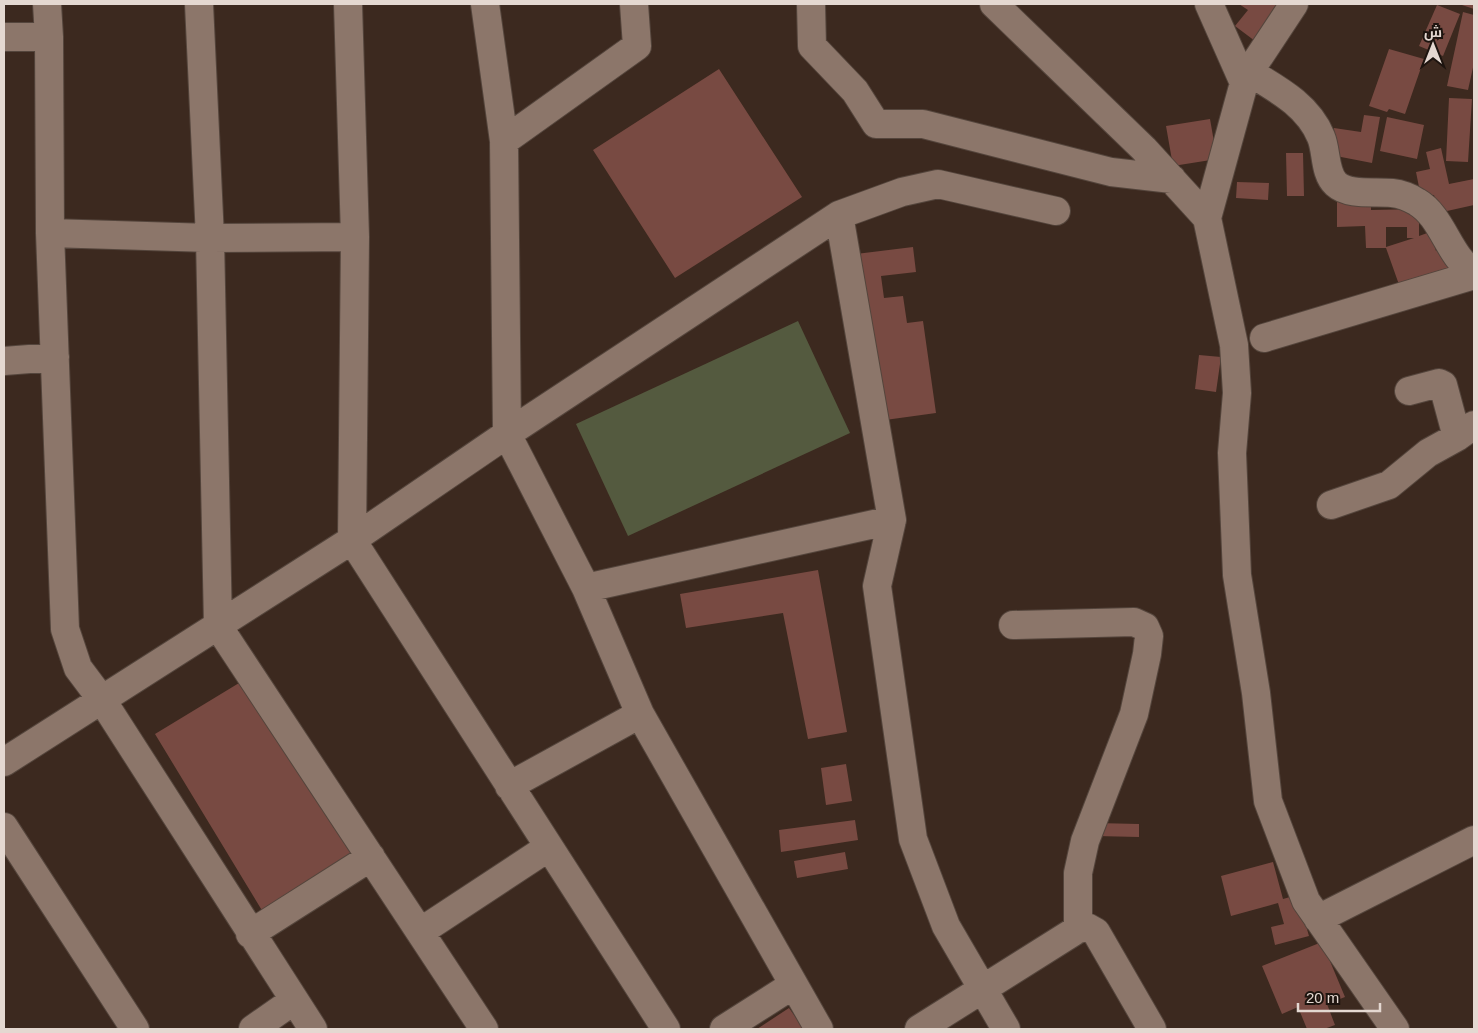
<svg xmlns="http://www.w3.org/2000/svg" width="1478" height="1033" font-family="Arial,Cairo,sans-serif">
<rect width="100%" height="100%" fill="#3c291f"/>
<path fill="#545a3f" d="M798,321l52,112 -222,103 -52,-112z"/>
<path fill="#784a42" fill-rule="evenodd" d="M1239,4h44l-28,37 -20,-15 13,-16z
M1459,4h15v5z
M1437,5l23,9 -17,42 -24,-10z
M1463,12l11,3v48l-6,27 -21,-4z
M1389,49l35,10 -19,55 -16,-5 -2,3 -18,-6z
M719,69l83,128 -127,81 -82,-128z
M1449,98l23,1 -4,63 -22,-1z
M1364,115l16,2 -8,46 -36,-7 -2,-28 27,4z
M1387,117l37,8 -7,34 -37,-8z
M1210,119l7,40 -44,7 -7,-40z
M1441,148l8,36 25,-5v26l-36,8 -4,-18 -13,2 -5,-25 14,-3 -4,-17z
M1286,153h17l1,43h-17z
M1237,182l32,1 -1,17 -32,-2z
M1371,199v11l48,-1v27l11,-4 6,19 14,-4 10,26 -58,20 -16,-45h-20l-1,-22 -28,1v-27zM1386,227h21v11h7l-28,9z
M913,247l3,25 -35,4 3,22 19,-2 4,27 16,-2 13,92 -58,8 -22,-167z
M1199,355l22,2 -5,35 -21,-3z
M818,570l29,162 -39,7 -25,-126 -97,15 -6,-34z
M244,680l90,148 7,-4 25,40 -97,58 -114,-188z
M846,764l6,37 -26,4 -5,-37z
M855,820l3,20 -77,12 -2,-22z
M1096,823l43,1v13l-43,-1z
M845,852l3,17 -51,9 -3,-17z
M1273,862l10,37 14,-4 12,41 -34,9 -4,-18 13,-3 -6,-21 -47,13 -10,-40z
M1322,942l23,55 -18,7 8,21 -11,4h-17l-9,-22 -16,7 -20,-48z
M789,1008l15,21h-47z"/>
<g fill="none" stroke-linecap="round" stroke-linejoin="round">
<defs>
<path id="minor" d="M47,4l2,33 1,196 15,396 13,39 24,32 211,329
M199,4l11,234 8,388 266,403
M348,4l7,233 -3,303 314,489
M485,4l19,137 3,293 79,154 54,126 179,315
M811,4l1,42 43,45 21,33h47l188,48 61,7
M994,4l150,145 63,69 27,127 3,48 -5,60 5,122 19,118 12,108 38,100 89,128
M1209,4l35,79
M4,37h45
M1249,72c28,17 59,33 72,65 6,14 3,36 15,47 13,12 39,7 56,9 9,1 17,4 25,9 26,15 32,56 57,70
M504,141l133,-95 -3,-42
M839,215l53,305 -15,66 36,253 33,87 60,103
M1207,218l37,-135 5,-11 45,-68
M50,233l160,5 145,-1
M1264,338l210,-63
M4,361l51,-4
M1409,391l30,-8 4,2 14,52
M1331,505l58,-20 39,-32 29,-16 17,-12
M586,588l306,-68
M1013,625l121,-3 11,5 4,9 -2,18 -13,60 -49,127 -7,32v56
M4,762l348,-222 155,-106 332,-219 63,-23 36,-8 118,27
M509,786l131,-72
M4,827l131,202
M1318,919l156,-79
M420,932l129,-85
M250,934l121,-77
M253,1029l40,-28
M724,1029l69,-44
M919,1029l159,-100 9,-2 9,5 56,97"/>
</defs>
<use href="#minor" stroke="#54453c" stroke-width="30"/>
<use href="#minor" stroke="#8c766a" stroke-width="28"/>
</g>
<rect width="1478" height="1033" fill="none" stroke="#e4d8d1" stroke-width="10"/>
<g transform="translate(1433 45)" stroke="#1d140f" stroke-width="4" paint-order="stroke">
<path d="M0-4L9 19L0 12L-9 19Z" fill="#e4d8d1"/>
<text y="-8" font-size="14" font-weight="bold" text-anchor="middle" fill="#e4d8d1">ش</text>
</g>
<path d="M1298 1003v8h82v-8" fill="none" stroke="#e4d8d1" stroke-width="2.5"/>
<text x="1306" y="1003" font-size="15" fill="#e4d8d1" stroke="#1d140f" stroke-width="4" paint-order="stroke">20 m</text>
</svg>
